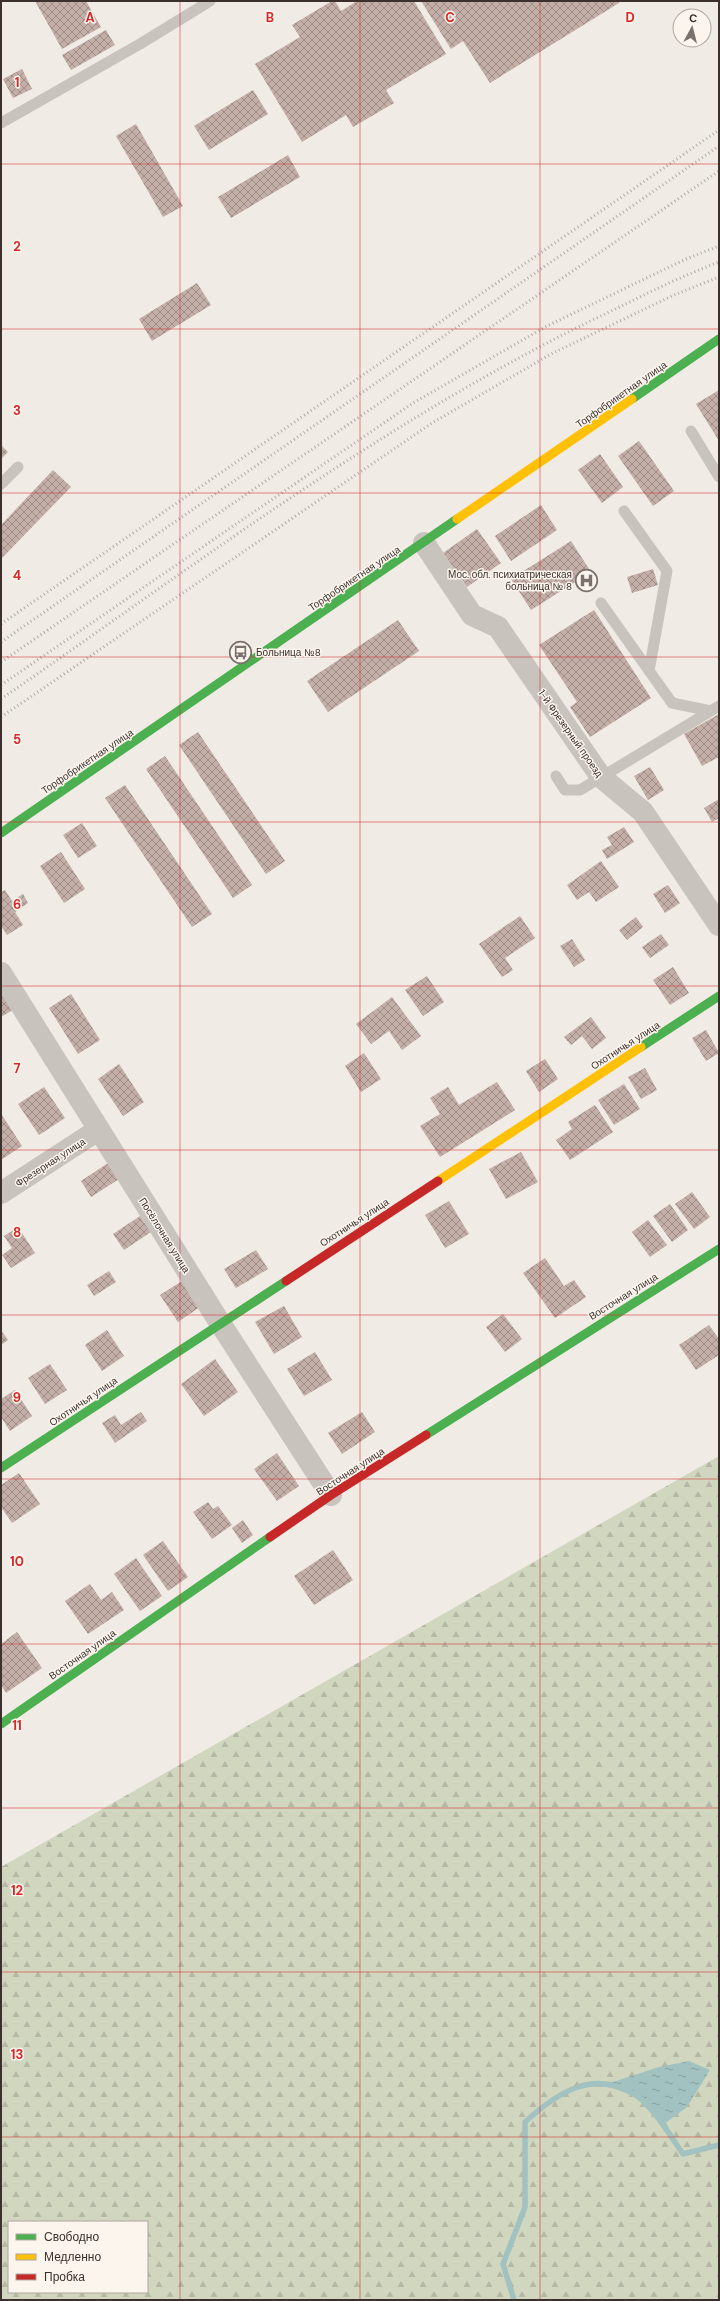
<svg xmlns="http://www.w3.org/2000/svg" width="720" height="2301" font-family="'DM Sans',sans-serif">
<defs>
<pattern id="forest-firs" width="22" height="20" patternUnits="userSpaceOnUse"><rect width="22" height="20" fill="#d1d6bf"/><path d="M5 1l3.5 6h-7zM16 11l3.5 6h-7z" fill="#b4b8a4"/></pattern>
<pattern id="water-ripples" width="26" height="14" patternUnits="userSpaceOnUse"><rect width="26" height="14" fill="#a1c2c1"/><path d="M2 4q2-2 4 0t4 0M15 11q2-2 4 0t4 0" fill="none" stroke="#849e9d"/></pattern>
<pattern id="building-cross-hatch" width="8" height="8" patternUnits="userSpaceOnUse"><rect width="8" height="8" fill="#c3afa7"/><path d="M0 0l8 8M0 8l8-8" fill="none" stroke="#a08f88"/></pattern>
</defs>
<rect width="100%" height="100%" fill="#f0ebe5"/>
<path fill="url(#forest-firs)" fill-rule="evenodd" d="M719,1456v844h-718v-433zM9,2222h138v70h-138z"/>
<path fill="url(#water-ripples)" d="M689,2061l21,9 -23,37 -24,18 -25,-28 -28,-14 49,-16z"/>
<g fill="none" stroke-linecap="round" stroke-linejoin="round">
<path stroke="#a1c2c1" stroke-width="5.5" d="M514,2300l-11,-36 22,-57v-85c33,-30 69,-54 112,-26 16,11 35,42 46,58l36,-9"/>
</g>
<path fill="url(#building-cross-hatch)" d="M35,1h51l15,26 -39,22z
M332,1h3l6,10 16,-10h57l32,53 -60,36 8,13 -41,24 -7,-12 -44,27 -47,-78 45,-27 -8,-12z
M421,1h197l1,2 -129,80 -27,-42 -12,8z
M106,30l9,15 -44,25 -9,-15z
M22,69l10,20 -19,9 -10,-19z
M253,90l15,24 -59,36 -15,-24z
M136,124l47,82 -20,11 -47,-81z
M288,155l12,22 -69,41 -13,-21z
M197,283l14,22 -59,36 -13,-22z
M719,390v51l-23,-37z
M639,441l35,50 -21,15 -35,-50z
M1,445l7,7 -7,7z
M600,454l23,33 -21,16 -24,-33z
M53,470l18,17 -70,72v-34z
M541,505l16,25 -46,31 -16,-25z
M477,529l24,34 -34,24 -24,-34z
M571,541l20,31 -60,38 -20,-31z
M653,569l5,16 -26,8 -5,-16z
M594,610l57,88 -61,39 -20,-30 7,-5 -38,-57z
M398,620l21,31 -91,61 -21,-31z
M719,714v43l-17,9 -18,-32z
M198,732l87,129 -19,13 -87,-129z
M165,756l87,129 -19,13 -87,-129z
M650,767l14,23 -16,10 -14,-24z
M125,785l87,129 -20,13 -87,-129z
M719,799v19l-7,4 -8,-14z
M82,823l15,23 -19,12 -15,-23z
M624,827l10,15 -27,17 -5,-9 10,-5 -5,-8z
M61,852l24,37 -21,14 -24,-37z
M601,861l18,26 -23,15 -7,-10 -12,8 -10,-15z
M668,885l12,18 -15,10 -12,-19z
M5,890l7,11 11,-7 5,9 -13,9 8,13 -16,10 -6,-9v-34z
M520,916l15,22 -30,20 8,12 -11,7 -23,-33z
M636,917l7,10 -16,13 -8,-10z
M661,934l8,11 -19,13 -8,-11z
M572,939l13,21 -11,7 -14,-21z
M673,967l16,26 -19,12 -17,-25z
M427,976l17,26 -21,14 -18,-26z
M1,991l15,17 -15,9z
M71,994l29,46 -22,14 -29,-46z
M392,997l29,39 -19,14 -13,-19 -18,13 -15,-20z
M591,1017l15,21 -14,11 -10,-13 -11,9 -7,-8z
M706,1030l13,23 -13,8 -14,-23z
M364,1053l17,26 -20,13 -16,-26z
M545,1059l13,20 -19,13 -13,-21z
M119,1064l25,38 -21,14 -25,-37z
M645,1068l12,22 -16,9 -13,-22z
M497,1082l18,28 -75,47 -20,-31 20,-12 -10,-16 18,-11 11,18z
M624,1084l16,25 -26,16 -16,-25z
M44,1087l21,31 -26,17 -21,-31z
M595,1105l18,27 -43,28 -14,-20 16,-11 -4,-7z
M2,1115l20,31 -21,14v-44z
M521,1152l17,30 -32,17 -17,-30z
M108,1163l11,16 -28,18 -10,-16z
M692,1192l18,25 -16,12 -19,-25z
M449,1201l20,33 -24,14 -20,-33z
M670,1204l18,26 -16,12 -19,-26z
M140,1216l11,16 -27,18 -11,-16z
M648,1220l19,25 -17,12 -18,-25z
M18,1227l17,26 -24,15 -9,-13 10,-7 -8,-12z
M256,1250l12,19 -32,19 -12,-19z
M545,1258l19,28 10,-6 12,17 -31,21 -32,-45z
M109,1271l7,11 -22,14 -7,-11z
M182,1281l18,26 -22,15 -18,-27z
M284,1306l18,31 -28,17 -19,-32z
M503,1314l19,25 -17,13 -19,-25z
M709,1325l10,14v16l-23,15 -17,-25z
M1,1330l7,10 -7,5z
M107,1330l17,26 -22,15 -17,-26z
M315,1352l17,28 -28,16 -17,-27z
M215,1359l23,33 -34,24 -23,-32z
M50,1364l17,26 -22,14 -17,-26z
M15,1390l17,26 -22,15 -9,-14v-18z
M141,1412l6,9 -32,22 -13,-20 13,-8 6,10z
M362,1412l13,20 -33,22 -14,-21z
M277,1453l22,33 -22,15 -23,-32z
M19,1473l21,31 -28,19 -11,-16v-22z
M208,1502l5,7 5,-3 14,19 -20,14 -19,-27z
M243,1520l10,15 -11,8 -10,-15z
M163,1541l25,36 -20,14 -25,-36z
M333,1550l20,30 -39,25 -20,-29z
M136,1558l26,38 -22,15 -26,-37z
M90,1584l11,16 11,-8 12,18 -36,24 -23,-33z
M17,1632l25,36 -36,25 -5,-8v-41z"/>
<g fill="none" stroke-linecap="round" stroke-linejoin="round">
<path stroke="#c9c3be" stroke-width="11" d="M1,123l139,-79 70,-43
M691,431l28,46
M1,484l17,-17
M624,511l43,60 -18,100
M601,603l71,100 39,8
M556,776l9,14h15l139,-84"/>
<path stroke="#c9c3be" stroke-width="22" d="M424,543l48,72 26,12 103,150 42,35 76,113
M1,973l219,350 111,172
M1,1193l97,-63"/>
<path stroke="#4caf50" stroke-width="9" d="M632,399l87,-60
M1,833l456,-314
M641,1047l78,-51
M426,1435l293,-186
M1,1468l285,-187
M1,1724l269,-187"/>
<path stroke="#ffc107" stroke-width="9" d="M457,519l175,-120
M438,1181l203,-134"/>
<path stroke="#c62828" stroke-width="9" d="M286,1281l152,-100
M270,1537l61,-42 95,-60"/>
<path stroke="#b1aca8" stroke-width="3" stroke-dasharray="1 3" stroke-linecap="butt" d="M1,624l718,-494
M1,642l718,-496
M1,662l718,-491
M1,685l412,-282 134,-77 139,-67 33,-13
M1,699c196,-135 387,-281 602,-384 39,-19 76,-38 116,-53
M1,717l431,-294 119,-69 123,-59 45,-18"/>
</g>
<path fill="none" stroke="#d62828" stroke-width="1" stroke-opacity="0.55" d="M180,1v2299M360,1v2299M540,1v2299M1,164h718M1,329h718M1,493h718M1,657h718M1,822h718M1,986h718M1,1150h718M1,1315h718M1,1479h718M1,1644h718M1,1808h718M1,1972h718M1,2137h718"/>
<defs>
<symbol id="hospital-ring" viewBox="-11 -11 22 22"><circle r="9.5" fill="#fbf5ee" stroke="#7a716c" stroke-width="1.5"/><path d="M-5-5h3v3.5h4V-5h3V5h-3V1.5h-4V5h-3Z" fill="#7a716c"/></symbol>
<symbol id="bus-ring" viewBox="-11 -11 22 22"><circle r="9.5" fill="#fbf5ee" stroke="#7a716c" stroke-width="1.5"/><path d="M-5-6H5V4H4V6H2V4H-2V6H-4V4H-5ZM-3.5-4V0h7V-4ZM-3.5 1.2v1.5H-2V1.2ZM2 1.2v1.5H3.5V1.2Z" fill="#7a716c"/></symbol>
</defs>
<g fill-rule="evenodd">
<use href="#hospital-ring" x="574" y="568" width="25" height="25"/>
<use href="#bus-ring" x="228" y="640" width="25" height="25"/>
</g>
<g text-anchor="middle" stroke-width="3" stroke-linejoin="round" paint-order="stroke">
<g font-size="10" fill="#3b302b" stroke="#fbf5ee">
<text transform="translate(621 394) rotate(-35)" y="4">Торфобрикетная улица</text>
<text transform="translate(354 578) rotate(-34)" y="4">Торфобрикетная улица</text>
<text transform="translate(571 733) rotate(55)" y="4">1-й Фрезерный проезд</text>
<text transform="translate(87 761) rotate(-34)" y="4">Торфобрикетная улица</text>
<text transform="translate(625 1045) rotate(-33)" y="4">Охотничья улица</text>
<text transform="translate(50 1162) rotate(-33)" y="4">Фрезерная улица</text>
<text transform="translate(354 1222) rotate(-33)" y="4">Охотничья улица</text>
<text transform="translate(165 1235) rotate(58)" y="4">Посёлочная улица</text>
<text transform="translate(623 1296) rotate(-32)" y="4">Восточная улица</text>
<text transform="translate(83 1401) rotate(-34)" y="4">Охотничья улица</text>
<text transform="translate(350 1471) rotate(-33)" y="4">Восточная улица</text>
<text transform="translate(82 1654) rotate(-35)" y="4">Восточная улица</text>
</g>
<g font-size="10" fill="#3b302b" stroke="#fbf5ee" text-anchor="end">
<text x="572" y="578">Мос. обл. психиатрическая<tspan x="572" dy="12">больница № 8</tspan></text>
<text x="256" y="656" text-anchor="start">Больница №8</text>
</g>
</g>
<g font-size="13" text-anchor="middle" font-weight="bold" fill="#d62828" stroke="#fbf5ee" stroke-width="3" stroke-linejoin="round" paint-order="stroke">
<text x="90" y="22">A</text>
<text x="270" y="22">B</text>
<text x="450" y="22">C</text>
<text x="630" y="22">D</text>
<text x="17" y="87">1</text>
<text x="17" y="251">2</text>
<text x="17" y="415">3</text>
<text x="17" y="580">4</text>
<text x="17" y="744">5</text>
<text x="17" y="909">6</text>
<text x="17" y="1073">7</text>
<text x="17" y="1237">8</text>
<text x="17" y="1402">9</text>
<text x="17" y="1566">10</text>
<text x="17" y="1730">11</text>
<text x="17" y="1895">12</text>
<text x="17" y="2059">13</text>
</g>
<rect width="720" height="2301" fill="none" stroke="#3b302b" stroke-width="4"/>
<rect x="8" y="2221" width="140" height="72" fill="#fbf5ee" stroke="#aea6a0"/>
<rect x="16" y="2234" width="20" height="6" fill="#4caf50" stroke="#aea6a0"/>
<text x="44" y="2241" font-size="12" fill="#3b302b">Свободно</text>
<rect x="16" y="2254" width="20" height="6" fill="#ffc107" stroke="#aea6a0"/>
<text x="44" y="2261" font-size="12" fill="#3b302b">Медленно</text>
<rect x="16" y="2274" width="20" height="6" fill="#c62828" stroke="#aea6a0"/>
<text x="44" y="2281" font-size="12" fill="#3b302b">Пробка</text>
<g transform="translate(692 28) rotate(7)"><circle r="19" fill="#fbf5ee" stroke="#aea6a0"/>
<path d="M0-3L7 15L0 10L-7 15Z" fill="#7a716c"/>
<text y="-6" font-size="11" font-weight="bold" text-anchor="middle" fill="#3b302b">С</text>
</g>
</svg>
